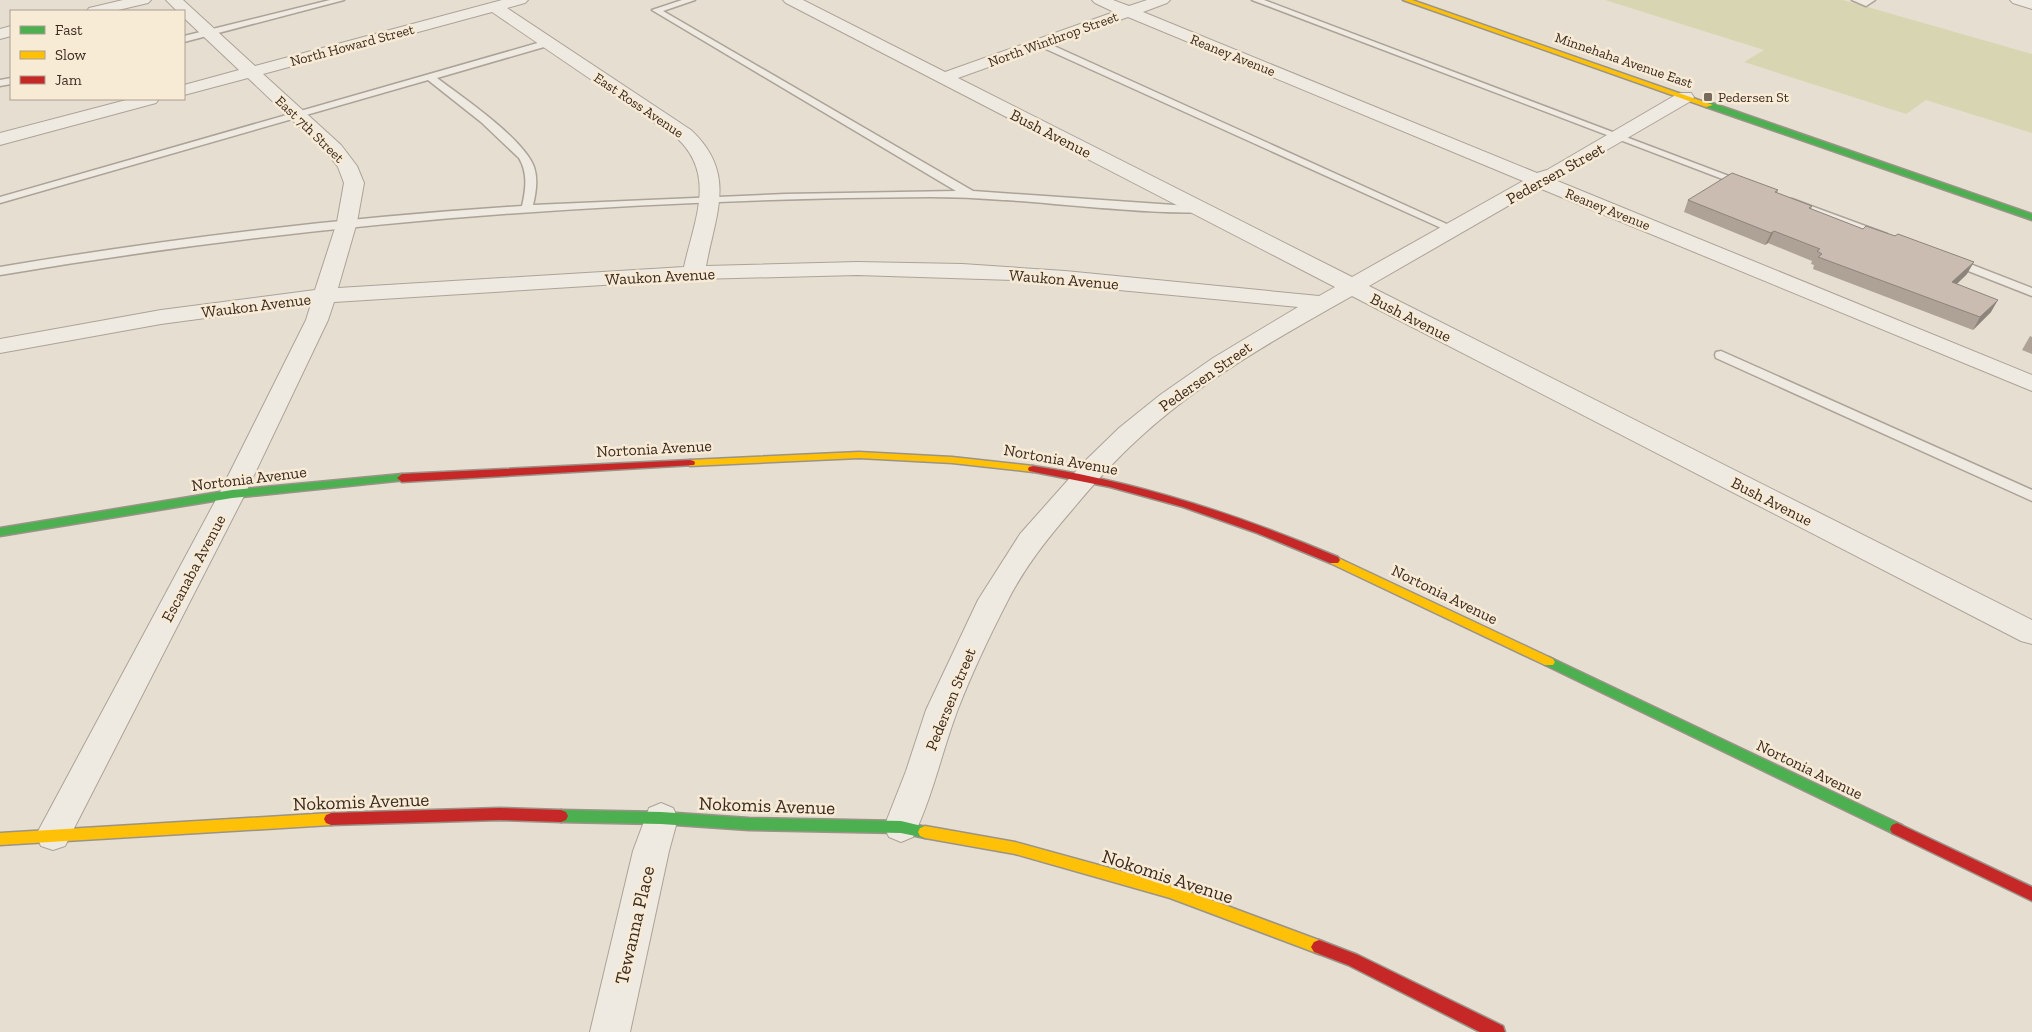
<svg xmlns="http://www.w3.org/2000/svg" width="2032" height="1032" font-family="'Zilla Slab',serif">
<rect width="100%" height="100%" fill="#e6ded0"/>
<path fill="#d8d6b2" d="M1605,0h238l189,54v79l-106,-33 -20,14 -162,-52 20,-12z"/>
<g fill="none" stroke-linecap="round" stroke-linejoin="round">
<defs>
<path id="lane" d="M330,0h14l-160,42v-6z
M682,0h13l-32,11 310,180 230,16 6,3c-15,9 -176,-9 -206,-10 -24,-2 -49,-3 -73,-3 -312,2 -623,26 -930,78v-8c173,-29 347,-50 522,-61 4,-17 6,-33 -3,-48l-38,-36 -53,-42 -428,123v-6l548,-157 3,1v4l-114,33c25,19 86,60 97,89 4,12 2,26 -1,38l252,-11 171,-3 -304,-181z
M1252,0h12l486,184 -1,2h-8z
M1852,0h23l-9,6z
M1037,41h6l417,189 -2,2h-8l-413,-187z
M11,78v6l-11,2v-6z
M1792,199l95,35 2,2 -6,3 -4,-1 -91,-34v-4z
M1952,257l80,31v8l-84,-33v-4z
M1721,351l311,139v11l-316,-143 -1,-3 1,-3z"/>
<path id="street" d="M123,0h28l-3,3 -34,8h-27l2,-3z
M166,0h17l72,66 247,-66h26l-3,3 -18,5 184,122c46,43 25,82 15,136l151,-4 105,2 103,7 254,25 16,-9 -549,-284 -3,-3h20l142,72 169,-60 -19,-9 -3,-3h21l16,6 18,-6h23l-3,3 -24,9 394,161 10,-3 132,-77h12l3,4 -3,4 -136,79 477,195v16l-493,-203 -170,98 663,334v24l-11,-3 -669,-345c-75,42 -152,85 -216,145 -23,21 -44,45 -64,69 -25,29 -48,58 -65,92 -18,35 -35,71 -49,107 -16,42 -25,87 -45,128l-12,5 -12,-5 -5,-10 22,-56 20,-61 52,-110 42,-66 64,-72 35,-34 41,-33 53,-37 85,-51 -285,-27 -156,-5 -159,4 -364,23 -6,18 -83,174 -180,352 -12,4 -12,-4 -5,-11 183,-341 87,-174 5,-16 -150,20 -161,29v-14l161,-29 154,-20 22,-68 7,-39 -6,-16 -11,-14 -79,-75 -64,17v-10l55,-15 -55,-52v-7h-7zM492,12l185,126c40,37 17,83 7,129l-346,21 19,-66 7,-39 -7,-17 -16,-21 -78,-71zM1128,17l395,164 -171,96 -394,-199z
M2010,0h22v9l-19,-6z
M11,26v10l-11,3v-10z
M130,99h29l-3,4 -156,42v-12z
M661,803l12,5 5,10 -9,33 -39,181h-40l43,-181 16,-43z"/>
<path id="fast" d="M1706,103h6l320,111v6l-326,-113z
M402,474l5,4 -1,2 -174,18 -232,38v-8l232,-38z
M1549,657l353,168 2,4 -2,4 -5,2 -5,-2 -347,-168 -2,-3 2,-3z
M561,810l100,2 88,6 152,3 29,7 2,4 -2,4 -5,2 -24,-5 -152,-3 -88,-6 -100,-2 -5,-2 -2,-4 2,-4z"/>
<path id="slow" d="M1403,0h9l301,105 -7,2z
M859,452l93,5 81,9 5,3 -5,3 -81,-9 -93,-5 -169,8 -5,-3 5,-3z
M1334,556l219,103 2,3 -2,3h-8l-215,-102 -2,-3z
M331,813l5,2 2,4 -2,4 -5,2 -331,20v-12z
M925,826l90,16 156,43 153,57 3,5 -3,5 -5,2 -149,-56 -155,-44 -90,-16 -5,-2 -2,-4 2,-4z"/>
<path id="jam" d="M690,460l4,1 1,2 -1,2 -292,17 -5,-4 5,-4z
M1033,466c106,16 206,49 305,91l2,3 -2,3h-8l-73,-30 -74,-26 -73,-20 -81,-16 -1,-2 1,-2z
M499,808l62,2 5,2 2,4 -2,4 -5,2 -62,-2 -168,5 -5,-2 -2,-4 2,-4 5,-2z
M1897,823l135,64v14l-140,-68 -2,-4 2,-4z
M1319,940l39,15 145,71 2,6h-25l-132,-67 -34,-13 -3,-5 3,-5z"/>
</defs>
<use href="#lane" stroke="#aca398" stroke-width="3"/>
<use href="#street" stroke="#aca398" stroke-width="2"/>
<use href="#fast" stroke="#9b9388" stroke-width="3"/>
<use href="#slow" stroke="#9b9388" stroke-width="3"/>
<use href="#jam" stroke="#9b9388" stroke-width="3"/>
<use href="#lane" fill="#eee9e1" fill-rule="evenodd"/>
<use href="#street" fill="#eee9e1" fill-rule="evenodd"/>
<use href="#fast" fill="#4caf50" fill-rule="evenodd"/>
<use href="#slow" fill="#ffc107" fill-rule="evenodd"/>
<use href="#jam" fill="#c62828" fill-rule="evenodd"/>
</g>
<path fill="#aea297" d="M1778,190l-1,3 35,13 -1,3 156,65 -10,10 34,28 -18,18 -160,-61 1,-4 -3,-1 1,-3 -44,-18 -3,2 -81,-33 4,-12z
M2030,336l2,1v17l-10,-4z"/>
<path fill="#8d847b" d="M1774,231l-6,12 -3,2 6,-12z
M1974,262l-7,12 -22,21 7,-13z
M1998,300l-7,12 -18,18 7,-13z"/>
<path fill="#cabcb0" stroke="#8d847b" d="M1732,173l46,17 -3,2 37,14 -3,2 54,21 3,-3 29,10 3,-2 76,28 -22,20 46,18 -18,17 -162,-60 4,-3 -5,-3 3,-2 -46,-18 -3,2 -83,-33z"/>
<rect fill="#786a5d" stroke="#f7ebd6" stroke-width="2" x="1703" y="92" width="10" height="10" rx="2.5"/>
<g text-anchor="middle" stroke-width="5" stroke-linejoin="round" paint-order="stroke">
<g font-size="14" fill="#3c2b1f" stroke="#f7ebd6">
<text transform="translate(1053 39) rotate(-20)" y="5">North Winthrop Street</text>
<text transform="translate(352 45) rotate(-15)" y="5">North Howard Street</text>
<text transform="translate(1233 55) rotate(22)" y="5">Reaney Avenue</text>
<text transform="translate(1624 60) rotate(19)" y="5">Minnehaha Avenue East</text>
<text transform="translate(639 105) rotate(34)" y="5">East Ross Avenue</text>
<text transform="translate(310 129) rotate(44)" y="5">East 7th Street</text>
<text transform="translate(1608 209) rotate(22)" y="5">Reaney Avenue</text>
</g>
<g font-size="14" fill="#3c2b1f" stroke="#f7ebd6" text-anchor="start">
<text x="1718" y="102">Pedersen St</text>
</g>
<g font-size="16" fill="#3c2b1f" stroke="#f7ebd6">
<text transform="translate(1051 133) rotate(27)" y="6">Bush Avenue</text>
<text transform="translate(1555 173) rotate(-29)" y="6">Pedersen Street</text>
<text transform="translate(660 276) rotate(-3)" y="6">Waukon Avenue</text>
<text transform="translate(1064 279) rotate(5)" y="6">Waukon Avenue</text>
<text transform="translate(256 305) rotate(-7)" y="6">Waukon Avenue</text>
<text transform="translate(1411 317) rotate(27)" y="6">Bush Avenue</text>
<text transform="translate(1205 376) rotate(-35)" y="6">Pedersen Street</text>
<text transform="translate(654 448) rotate(-3)" y="6">Nortonia Avenue</text>
<text transform="translate(1061 459) rotate(10)" y="6">Nortonia Avenue</text>
<text transform="translate(249 478) rotate(-7)" y="6">Nortonia Avenue</text>
<text transform="translate(1772 501) rotate(27)" y="6">Bush Avenue</text>
<text transform="translate(193 568) rotate(-62)" y="6">Escanaba Avenue</text>
<text transform="translate(1445 594) rotate(26)" y="6">Nortonia Avenue</text>
<text transform="translate(950 699) rotate(-68)" y="6">Pedersen Street</text>
<text transform="translate(1810 769) rotate(26)" y="6">Nortonia Avenue</text>
</g>
<g font-size="19" fill="#3c2b1f" stroke="#f7ebd6">
<text transform="translate(361 801) rotate(-2)" y="7">Nokomis Avenue</text>
<text transform="translate(767 805) rotate(2)" y="7">Nokomis Avenue</text>
<text transform="translate(1168 876) rotate(18)" y="7">Nokomis Avenue</text>
<text transform="translate(634 925) rotate(-77)" y="7">Tewanna Place</text>
</g>
</g>
<rect x="10" y="10" width="175" height="90" fill="#f7ebd6" stroke="#ac9e8d"/>
<rect x="20" y="26" width="25" height="8" fill="#4caf50" stroke="#ac9e8d"/>
<text x="55" y="35" font-size="15" fill="#3c2b1f">Fast</text>
<rect x="20" y="51" width="25" height="8" fill="#ffc107" stroke="#ac9e8d"/>
<text x="55" y="60" font-size="15" fill="#3c2b1f">Slow</text>
<rect x="20" y="76" width="25" height="8" fill="#c62828" stroke="#ac9e8d"/>
<text x="55" y="85" font-size="15" fill="#3c2b1f">Jam</text>
</svg>
